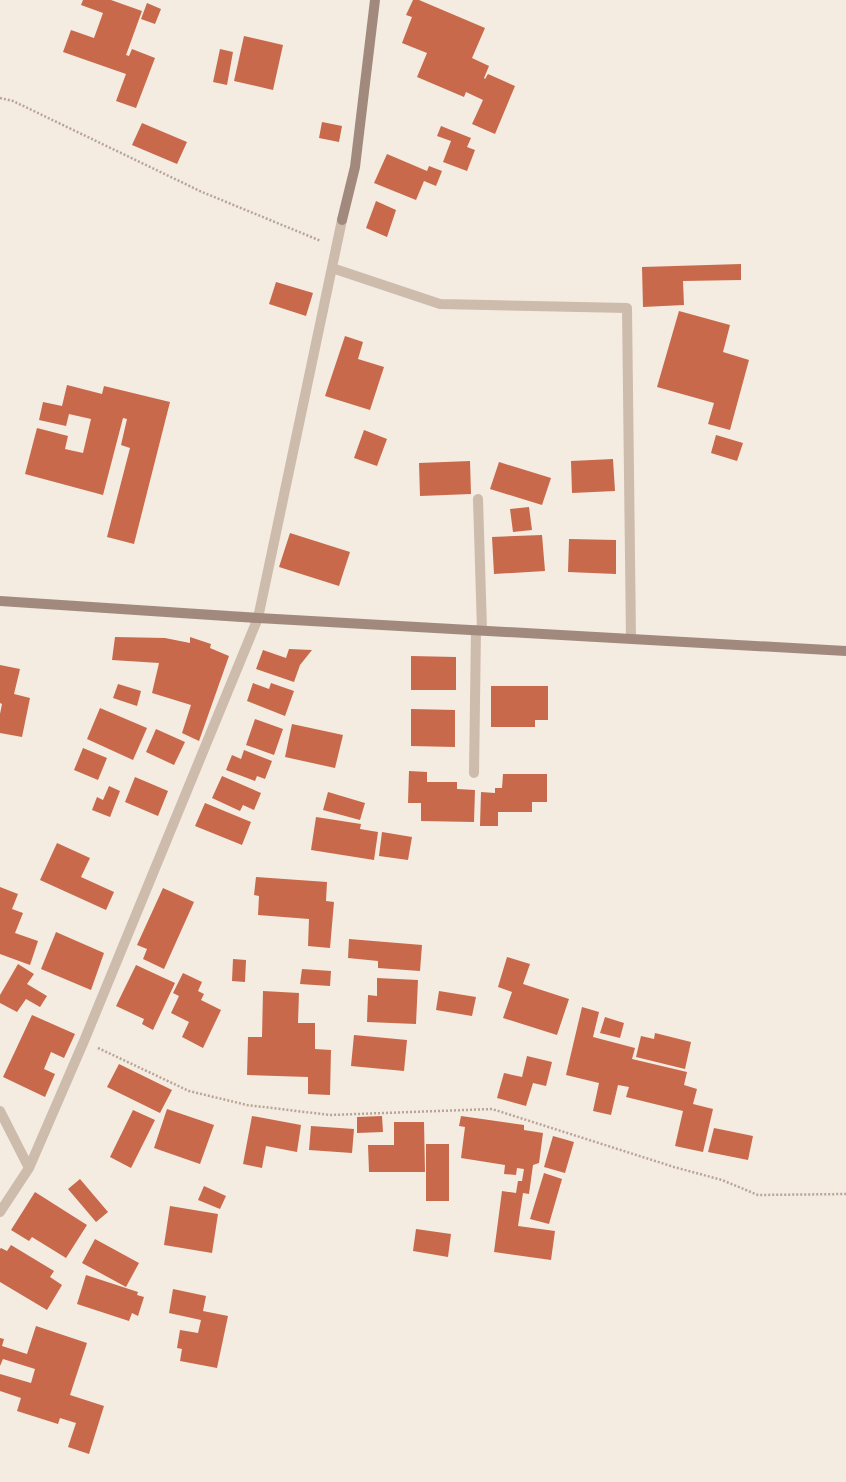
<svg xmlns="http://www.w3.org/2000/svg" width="846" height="1482" font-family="Lato,sans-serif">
<rect width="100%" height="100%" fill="#f4ebe1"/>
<path fill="#c8694b" d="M83,0h28l31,11 -16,44 3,1 3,-7 23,9 -19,50 -20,-7 10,-27 -63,-22 8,-22 23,8 9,-25 -22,-8z
M413,0h6l66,28 -13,30 17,8 -5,12 1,1 3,-5 27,12 -20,48 -23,-10 11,-24 -17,-8 -2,5 -47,-20 10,-24 -25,-10 10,-26 -6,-2z
M147,3l14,6 -6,15 -14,-5z
M244,36l39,9 -10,45 -39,-9z
M220,49l13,3 -6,33 -14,-3z
M322,122l20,4 -3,16 -20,-4z
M142,123l45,19 -10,22 -45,-19z
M441,126l30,12 -4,9 8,3 -8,21 -24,-9 8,-21 -14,-5z
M387,154l40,17 2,-5 13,5 -6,15 -12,-5 -8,19 -42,-17z
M376,201l20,9 -9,27 -21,-9z
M741,264v16l-58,1 1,24 -41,2 -1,-40z
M276,282l37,11 -7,23 -37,-12z
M679,311l51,14 -7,27 26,8 -19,70 -22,-6 6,-21 -57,-16z
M345,336l18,6 -5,17 26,8 -14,43 -45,-14z
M67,385l35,9 2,-8 66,16 -36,142 -27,-7 23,-89 -9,-3 6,-26 -4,-1 -20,77 -78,-21 12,-46 31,8 -3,13 18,4 8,-34 -22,-5 -3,12 -27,-6 4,-18 19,4z
M364,430l23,9 -10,27 -23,-8z
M716,435l27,8 -6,18 -26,-8z
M613,459l2,32 -43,2 -1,-32z
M470,461l1,33 -51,2 -1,-33z
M499,462l52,16 -9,27 -52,-16z
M529,507l3,23 -19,2 -3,-23z
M290,533l60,19 -11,34 -60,-19z
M542,535l3,36 -51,3 -2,-37z
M569,539l47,1v34l-48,-2z
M115,637l50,1 25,5v-6l21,7 -1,4 19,8 -30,85 -17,-8 9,-28 -39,-12 7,-30 -47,-3z
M289,649l23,1 -12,15 -6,17 -38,-13 7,-19 23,8z
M411,656l45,1v33h-45z
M0,665l20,4 -6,25 16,4 -8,39 -22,-4v-19l2,-10 -2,-1z
M253,683l16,6 2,-6 23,8 -9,25 -38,-15z
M118,684l23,7 -4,15 -24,-8z
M491,686h57v34h-13v7h-44z
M100,708l47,20 -14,32 -46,-21z
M411,709l44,1v37l-44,-1z
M255,719l28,10 -9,26 -28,-10z
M292,724l51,11 -8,33 -50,-11z
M156,729l29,13 -11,23 -28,-13z
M83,748l24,10 -9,22 -24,-10z
M244,750l28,11 -7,18 -8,-3 -2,5 -29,-11 6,-15 9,4z
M409,771l18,1v10h30v7l18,1 -1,32 -53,-1v-18h-13z
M503,774h44v28h-15v10h-34v14h-18l1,-34 14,1v-5h7z
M222,776l39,17 -7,17 -11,-5 -3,6 -28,-13z
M135,777l33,14 -10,25 -33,-14z
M109,786l11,5 -10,26 -18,-7 5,-13 6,3z
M328,792l37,11 -5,17 -37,-10z
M205,803l46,19 -9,23 -47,-19z
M316,817l45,7 -1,5 18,3 -4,28 -63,-10z
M382,832l30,5 -4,23 -29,-4z
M57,843l33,15 -9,19 33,15 -8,18 -66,-30z
M256,877l71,5 -1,19 8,1 -4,46 -22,-2 1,-27 -51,-4 1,-19 -5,-1z
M0,887l18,7 -6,15 11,4 -8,20 23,8 -8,24 -30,-11z
M163,888l31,14 -30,67 -21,-10 4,-10 -10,-4z
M56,932l48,21 -13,37 -50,-21z
M349,939l73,6 -2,26 -42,-3v-7l-30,-3z
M507,957l23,7 -7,20 46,15 -12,36 -54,-17 9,-26 -14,-5z
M233,959l13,1 -1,22 -13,-1z
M18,964l16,10 -7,10 20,12 -7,11 -14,-8 -9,13 -17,-9v-8z
M136,965l39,18 -22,47 -11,-6 2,-5 -28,-13z
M302,969l29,2 -1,15 -30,-2z
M183,973l19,9 -4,9 6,3 -3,6 20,10 -18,38 -21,-11 7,-15 -18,-9 8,-17 -6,-3z
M377,978l41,2 -2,44 -49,-2 1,-27 9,1z
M263,991l36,2 -1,30h17v26l16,1 -1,45 -22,-1v-17l-61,-2 1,-38h14z
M439,991l37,6 -4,19 -36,-6z
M582,1007l17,5 -6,25 42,11 -3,11 55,13 -3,13 13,4 -4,15 20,5 -10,43 -28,-6 8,-35 -57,-14 3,-10 -11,-2 -7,30 -18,-4 6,-28 -33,-8z
M32,1015l43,19 -11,24 -13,-6 -7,17 11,5 -10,23 -42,-20z
M605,1017l19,6 -4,15 -20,-5z
M655,1033l36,9 -6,27 -49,-12 5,-21 13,3z
M354,1035l53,5 -3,31 -53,-5z
M527,1056l25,6 -6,24 -13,-3 -7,23 -29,-8 7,-25 18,4z
M119,1064l53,26 -12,23 -53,-26z
M167,1109l47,16 -14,39 -46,-16z
M133,1110l22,10 -24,48 -21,-11z
M252,1116l49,9 -4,27 -31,-6 -4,22 -19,-4z
M382,1116l1,16 -26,1v-16z
M461,1116l63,9v5l19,3 -4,30 -6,2 -4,29 -6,-1 -5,33 37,5 -4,29 -57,-8 8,-61 14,2 2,-12h4l2,-12 -7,-1 -1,7 -12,-1 1,-9 -44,-7 4,-31 -6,-1z
M394,1122h30l1,50h-56l-1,-27h26z
M311,1126l43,3 -2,24 -43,-3z
M714,1128l39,8 -5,24 -40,-8z
M553,1136l21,6 -9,31 -21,-6z
M426,1144h23v57h-23z
M544,1173l18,6 -13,45 -19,-5z
M80,1179l28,33 -12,10 -28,-33z
M204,1186l22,10 -6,13 -22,-9z
M35,1192l52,33 -21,33 -34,-21 -3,4 -18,-11z
M170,1206l48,8 -6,39 -48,-8z
M416,1229l35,5 -3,23 -35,-6z
M95,1239l44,24 -13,24 -44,-24z
M11,1245l43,26 -4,6 12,8 -15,25 -47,-28v-33l1,-1 6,3z
M86,1275l52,17 -1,3 7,2 -6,19 -6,-3 -3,8 -52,-17z
M173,1289l33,7 -3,15 25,5 -11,52 -37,-7 2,-12 -5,-1 3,-18 18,3 3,-13 -32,-7z
M36,1326l51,17 -17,52 34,11 -15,48 -21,-7 8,-24 -16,-5 -2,6 -41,-13 4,-13 -21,-7v-17l31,9 4,-14 -32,-10 -3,7v-28l4,1 -2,7 25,8z"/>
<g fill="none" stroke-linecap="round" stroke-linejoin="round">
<path stroke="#b9a596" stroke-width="2.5" stroke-dasharray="2 2" stroke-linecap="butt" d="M0,98l13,3 189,91 119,49
M98,1048l91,43 58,14 83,10 162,-6 182,58 48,13 36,15 88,-1"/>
<path stroke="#cdbbac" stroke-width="10" d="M332,268l108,36 187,4 4,331
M478,499l4,131
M474,773l2,-143
M0,1111l29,57
M0,1212l29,-44 55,-127 174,-423 84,-398"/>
<path stroke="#a18a7d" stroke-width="10" d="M342,220l13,-53 20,-167
M0,601l258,17 588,33"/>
</g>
</svg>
